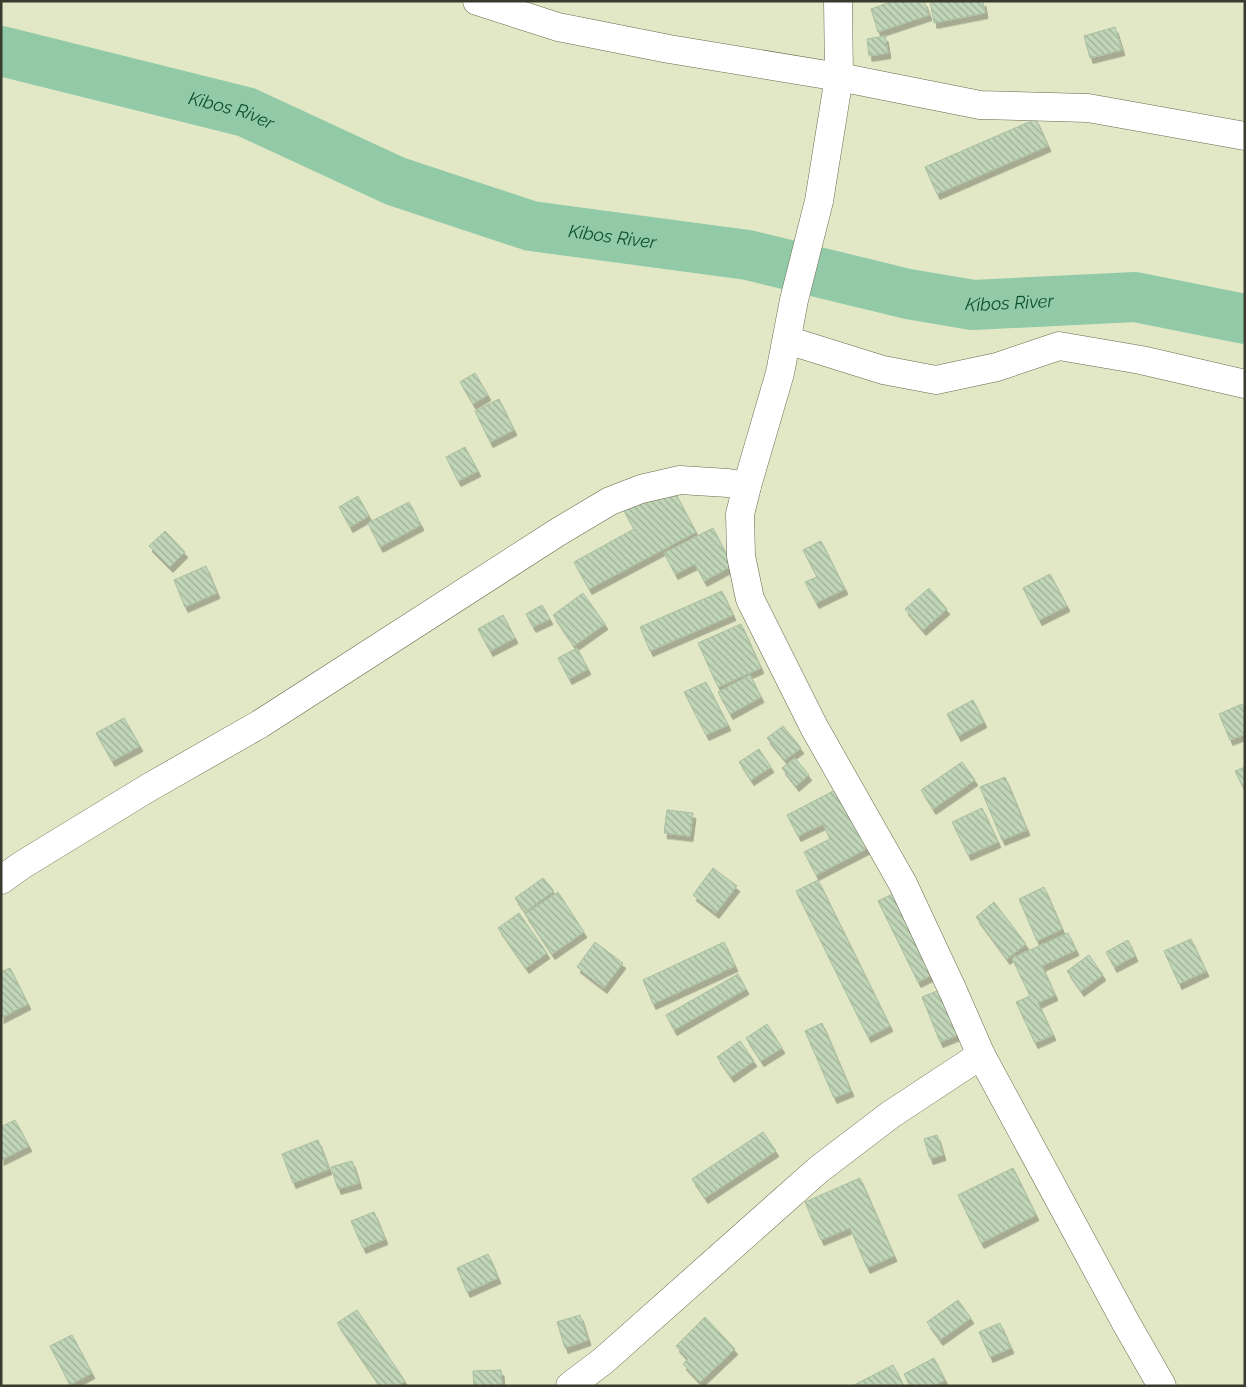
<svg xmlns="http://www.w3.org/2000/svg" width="1246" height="1387" font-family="Raleway,sans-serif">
<defs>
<pattern id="building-back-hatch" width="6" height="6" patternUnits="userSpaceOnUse" patternTransform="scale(1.25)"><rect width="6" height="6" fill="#c1d6b8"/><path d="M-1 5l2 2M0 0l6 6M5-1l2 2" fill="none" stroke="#9eaf96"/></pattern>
<filter id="shadow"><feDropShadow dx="3" dy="5.5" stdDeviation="0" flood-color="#0004"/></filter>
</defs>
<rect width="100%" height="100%" fill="#e2e8c6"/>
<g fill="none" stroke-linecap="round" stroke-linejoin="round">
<path stroke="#92caa8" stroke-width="50" id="s1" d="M1,51l245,61 149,69 136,45 217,29 160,39 65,11 162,-8 110,22"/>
</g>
<path fill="url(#building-back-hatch)" stroke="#a9bea1" filter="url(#shadow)" d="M893,1h31l5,14 -51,17 -7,-23z
M930,1h53l2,12 -51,10z
M1115,27l7,23 -32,8 -6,-22z
M885,36l3,17 -19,3 -2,-17z
M1036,119l12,27 -111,48 -12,-27z
M475,373l13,22 -15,9 -13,-22z
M499,399l15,31 -24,12 -15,-31z
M465,447l13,24 -20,10 -12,-24z
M671,485l25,47 -107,57 -15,-27 60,-33 -10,-18z
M358,496l11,20 -19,11 -11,-20z
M409,502l12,23 -41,22 -12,-24z
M713,528l19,38 -28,15 -9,-17 -20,10 -11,-21z
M165,531l20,21 -15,15 -21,-21z
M821,541l24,48 -29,14 -11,-21 12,-5 -14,-27z
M206,566l11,27 -32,14 -11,-27z
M1050,574l17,32 -28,14 -16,-32z
M929,588l18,21 -24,21 -18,-21z
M722,591l11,24 -83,36 -10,-24z
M583,593l22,31 -31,22 -21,-31z
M542,605l8,14 -17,8 -7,-13z
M503,615l12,23 -25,13 -12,-22z
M741,624l20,44 -43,19 -20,-44z
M577,648l11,21 -19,10 -11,-21z
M750,675l11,22 -31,17 -12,-22z
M706,682l22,43 -22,10 -22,-43z
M973,700l11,22 -26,14 -11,-22z
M1242,704l3,6v24l-15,6 -11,-26z
M124,718l16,28 -28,15 -16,-28z
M783,726l18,22 -16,12 -18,-22z
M759,749l12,18 -20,13 -12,-18z
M795,758l14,17 -13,11 -14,-18z
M962,762l13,18 -42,29 -12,-19z
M1245,767v22h-1l-9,-18z
M1005,777l22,53 -25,10 -22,-53z
M843,786l31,59 -58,30 -12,-23 26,-13 -7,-15 -25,12 -11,-21z
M982,808l16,34 -30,13 -16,-33z
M667,810l26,3 -3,23 -26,-3z
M713,868l24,18 -21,27 -23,-18z
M543,878l11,13 -29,21 -10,-14z
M818,880l72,146 -22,11 -72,-146z
M1044,887l18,42 -25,12 -18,-42z
M558,892l26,40 -32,22 -27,-40z
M897,892l39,81 -18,9 -40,-81z
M994,902l32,42 -19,15 -31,-42z
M519,913l28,40 -21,15 -28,-40z
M1068,933l8,17 -34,16 13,29 -17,8 15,32 -18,8 -19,-41 14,-6 -18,-38z
M1191,939l15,32 -27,13 -15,-33z
M1128,940l7,16 -21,11 -8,-15z
M595,942l28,21 -19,25 -27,-21z
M724,942l11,24 -82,38 -10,-24z
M1089,955l14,20 -22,16 -14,-20z
M10,968l18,36 -27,14v-46z
M738,974l8,15 -72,41 -8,-15z
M947,987l18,45 -25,10 -18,-45z
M822,1023l29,68 -17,7 -29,-67z
M767,1024l15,24 -21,13 -15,-23z
M740,1041l14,20 -23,16 -14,-20z
M15,1120l14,26 -28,14v-33z
M763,1132l13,19 -71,47 -13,-19z
M937,1135l6,20 -13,4 -6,-20z
M318,1140l11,29 -36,14 -11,-29z
M352,1161l7,22 -21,6 -7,-22z
M1013,1168l23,47 -55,28 -23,-48z
M860,1178l34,78 -27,12 -17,-40 -29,12 -16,-38z
M374,1212l11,27 -22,9 -12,-27z
M488,1254l10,24 -31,14 -10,-24z
M958,1300l13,18 -31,22 -13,-18z
M357,1310l48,71 -7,5h-18l-43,-63z
M580,1315l8,25 -23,8 -8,-26z
M705,1317l30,32 -35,33 -17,-18 5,-5 -12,-13z
M1000,1323l11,25 -21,9 -11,-25z
M72,1335l20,38 -22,12 -20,-39z
M934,1358l11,22 -11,6h-24l-6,-12z
M893,1365l11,21h-52z
M501,1370l1,16h-28l-1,-15z"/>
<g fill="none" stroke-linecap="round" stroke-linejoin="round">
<defs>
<path id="minor" d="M838,1l1,76
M787,340l96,30 53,10 61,-13 62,-21 82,14 104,24
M1,880l21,-15 126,-77 112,-64 298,-192 52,-31 31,-12 39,-9 48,3 19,3
M570,1386l33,-25 215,-191 72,-55 91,-60"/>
<path id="secondary" d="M477,1l81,26 111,22 170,28 141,28 108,3 157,28
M839,77l-20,124 -25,99 -14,73 -33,113 -7,28 1,42 9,43 64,128 89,157 50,107 28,64 145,268 36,63"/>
</defs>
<use href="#minor" stroke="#646a4b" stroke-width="29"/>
<use href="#secondary" stroke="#646a4b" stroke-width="29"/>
<use href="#minor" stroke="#fff" stroke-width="28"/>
<use href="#secondary" stroke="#fff" stroke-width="28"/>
</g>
<g text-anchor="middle" stroke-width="4" stroke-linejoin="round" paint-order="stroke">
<g font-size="18" font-style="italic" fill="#0b5030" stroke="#eff6d3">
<text dy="6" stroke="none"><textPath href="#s1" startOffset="238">Kibos River</textPath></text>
<text dy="6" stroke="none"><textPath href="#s1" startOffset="642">Kibos River</textPath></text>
<text dy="6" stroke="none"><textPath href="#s1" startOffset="1046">Kibos River</textPath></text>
</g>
</g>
<rect width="1246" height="1387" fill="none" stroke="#383b2d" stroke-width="5"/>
</svg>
